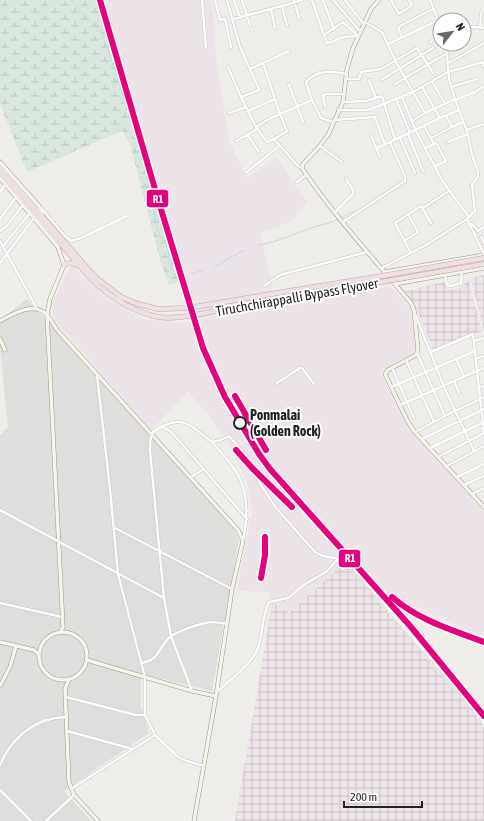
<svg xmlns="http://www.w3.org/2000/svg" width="484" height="821" font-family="'Asap Condensed',sans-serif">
<defs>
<pattern id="industrial-grid" width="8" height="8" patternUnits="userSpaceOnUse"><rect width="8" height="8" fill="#ede4e9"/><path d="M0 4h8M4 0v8" fill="none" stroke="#cbc3c8"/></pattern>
<pattern id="wetland-marsh" width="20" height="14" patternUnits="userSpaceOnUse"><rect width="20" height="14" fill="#d9e6de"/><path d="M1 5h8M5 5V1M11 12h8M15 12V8" fill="none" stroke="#bac5be"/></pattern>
</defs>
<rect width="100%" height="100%" fill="#f0eeeb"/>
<path fill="#dfdedc" d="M27,299l207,230 5,12 -27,150 -71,-17v32l8,27 -85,58 27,30h-91v-385l8,-9 -8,-78v-29z"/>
<path fill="url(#industrial-grid)" d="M484,275v56l-13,-53z
M468,280l14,52 -8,1 -41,16 -17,-42 -11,-16 39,-9 4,7h11z
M345,562l131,154 8,11v94h-249l37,-217 6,1 11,8z"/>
<path fill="#ede4e9" d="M97,0h115l5,65 12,75 18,38 29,-21 32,45 -18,20 -30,11 10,41 3,17v17l117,-22 20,22 6,40 -3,5 -30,16 -2,4 26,53 77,86v125l-56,-24 -30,-16 -11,8 -39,-44 -3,1 -56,51 -11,-8 -6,-1 -3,-11 -32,-3 15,-77 -4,-28 -20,-42 -17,-25 -23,-26 -37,38 -96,-109 -4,-16 20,-38 4,1 29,29 39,22 33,4 14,-1z"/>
<path fill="url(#wetland-marsh)" d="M0,0h96l83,282 -10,3 -9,-25 -30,-116 -8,-13 -95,41 -27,-68z"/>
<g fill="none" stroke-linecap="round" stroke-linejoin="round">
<path stroke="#bfdbe3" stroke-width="1" d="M71,0l18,20 12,11 17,48 20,66 11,41 5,23 1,12 5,15 6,8 6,25 5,8
M341,218l13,-7
M259,245c19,-3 36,-12 55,-18 8,-3 16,-3 24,-8
M214,267l30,-17
M192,274l12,-4"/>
<defs>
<path id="street" d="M202,0l4,48
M215,0l5,20 5,-1 6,28
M227,0l13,47 19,42v1l-18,7 15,30
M234,0l6,18
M242,0l8,25
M294,0l5,18
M312,0l12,35 19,-13 15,14
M323,0l11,29
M333,0l27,31
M345,0l18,23
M391,0l8,14 13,-9 -3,-5
M430,0l10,25
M282,6l5,19
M271,9l4,19
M233,19l49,-13 20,-6
M365,22l17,10 14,30 29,51 30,-14
M464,26l20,2
M480,28l1,-15
M324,35l3,8h2l14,-6 15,-1
M402,38l-4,-11 35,-18
M430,42l10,-5
M388,44l51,-24
M263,63l17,51 -11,5 -13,8 11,15 7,-3
M447,64l37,-21
M228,67l13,30
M250,69l39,-18
M346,79h13l2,-7 20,-3 36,-21 16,25
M369,80l7,18
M381,80l52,-32
M432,81l13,23
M395,84l52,-31
M289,85l14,37
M422,87l18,31
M451,87l26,-8
M402,97l14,34 9,17
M396,99l14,34
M312,100l-6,-18c12,-13 25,-11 40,-8
M455,100l20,-8 9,-6
M343,102l23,-1 16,-5 13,44
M325,106l-2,-10 2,-2h19
M338,110h29l4,-1 42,-17 35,-20 35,-10 1,4
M248,111l27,-12
M229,113l17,-6
M446,115l6,12 11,-5
M334,120l41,-3 10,28
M412,121l13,-8
M424,126l10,18 2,-1 10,18 -11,5
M466,130l18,-6
M247,134l12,18
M408,134l15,37
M371,135l9,22
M400,138l15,35
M431,138l21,-11
M236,141l21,-12
M390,142l50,-24 19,-8
M448,142l20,-8
M434,144l-9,4 18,34 26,35
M320,146l22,16
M302,168l-4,-2 -24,-27 13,-8 -7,-17 32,-14 9,18 12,4
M247,172l32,-26
M297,182l9,-7
M0,192l5,-7
M41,208l23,27 7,6 10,-3 46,-22
M423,208l26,-17
M335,212l18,-18v-4l-7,-11
M0,219l16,-22
M467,219l17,35
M343,222l62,-41v-5l-15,-34 -13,6
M469,225l3,-1 6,7 6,-4
M0,231l6,-4 17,-22
M481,237l3,6
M0,241l37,68
M404,241l14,-9 -10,-18
M3,246l27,-33
M411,253l-16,-30 26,-17 10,17
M0,263l34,-45
M382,268l44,-23 41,-26 8,-8 -3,-26 6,-9v-5l-6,-16 -4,-21 -13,-35 -6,-20 -2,-26 -3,-9
M445,275l2,10 4,1 10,-3 1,-11
M264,286l16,-11 87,-23
M415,314l30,75 29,62
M474,341l10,-3
M431,352l42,-18 11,100
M456,359l8,17
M475,359l9,-3
M406,360l28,62
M392,368l22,50
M97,375l13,114 8,85 27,103v38l10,20 22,21 7,4 20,6
M454,381l5,12
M277,383l23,-15h2l12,16
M391,387l84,-36
M478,388l6,-2
M400,405l84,-37
M445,416l39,-19
M162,427l8,4 11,12 66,76
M415,432l30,-16 -28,-63
M422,439l62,-30
M212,442c10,12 22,23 28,37 9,20 7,41 3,62
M430,448l52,-25
M438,457l46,-24
M447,466l37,-20
M191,477l13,-8
M457,477l27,-13
M464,485l20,-9
M472,494l12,-6
M0,510l164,88
M115,528c39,20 78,41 117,61
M0,603l62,14
M141,663c18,-2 17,-15 29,-26 8,-6 31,-14 41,-15 5,0 10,1 16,2
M192,691l-21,-55 -7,-38 -14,-147c1,-16 -2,-18 13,-25 23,-11 31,3 49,16l9,-2 8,-4 21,24 5,16 21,32 39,44 8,4 23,4 3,3 118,138 17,22
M217,692c13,-12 35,-28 41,-44 5,-15 4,-32 11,-46l19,-4 17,-14 21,-12 12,-13
M66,697l70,18h9
M67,731l62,17 3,2
M0,765c12,-28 35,-47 66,-48
M71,789l84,-54
M0,790l31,31
M46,821l28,-26"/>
<path id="secondary" d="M379,0l-8,9 -18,39 -6,21 -4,33 -15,33 -10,13 -15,16 -1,4c32,48 72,91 109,135l3,7 4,40 -2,5 -28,15 -3,4 22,46 7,11 70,76
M0,162l39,44 3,8
M0,178l58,69 6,18 -14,34 -3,16 16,312 -3,6
M385,272l99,-17
M395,284l89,-16
M0,321c12,-7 34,-20 47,-6 4,4 7,11 11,16l180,199 5,11 -11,48 -16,107 -22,125
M0,339l5,11
M39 656a24 24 0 1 1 48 0a24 24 0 1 1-48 0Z
M0,642l34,8 5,5
M87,660l105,31 24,5
M69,679l-4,10 4,93 5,13 24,26
M0,686l10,-19 6,-21"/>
<path id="highway" d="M0,168l95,109 26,20 17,7 20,5 31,-1 88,-15
M0,173l92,107c19,18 40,32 67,37 20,3 50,-5 70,-9 16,-3 33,-5 49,-8
M64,265l6,-2 8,2"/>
</defs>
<use href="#street" stroke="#c9c8c7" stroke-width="3.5"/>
<use href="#secondary" stroke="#999a82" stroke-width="4.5"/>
<use href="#highway" stroke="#c5a2ac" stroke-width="5.5"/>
<use href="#street" stroke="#fdfcfc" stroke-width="2.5"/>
<use href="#secondary" stroke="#f4f4ed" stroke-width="3.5"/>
<use href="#highway" stroke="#ece0e2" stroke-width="4.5"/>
<defs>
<path id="highway-bridge" d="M277,293l111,-18 96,-17
M278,300l206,-36"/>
</defs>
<use href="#highway-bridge" stroke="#c5a2ac" stroke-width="5.5" stroke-linecap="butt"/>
<use href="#highway-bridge" stroke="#ece0e2" stroke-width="4.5"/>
<defs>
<path id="rail-1" d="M100,0l57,196 46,152 22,49 34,57 11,15 141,158 73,89
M235,396l31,54
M236,450l17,19 39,38
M261,578l4,-23v-18
M392,597c26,23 60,33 92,45"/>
</defs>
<use href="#rail-1" stroke="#fff" stroke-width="9"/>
<use href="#rail-1" stroke="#e5007d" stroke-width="6"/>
</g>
<circle fill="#fff" stroke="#222" stroke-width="2" cx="240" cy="423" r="6"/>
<g text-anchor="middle" stroke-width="4" stroke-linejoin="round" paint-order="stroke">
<g font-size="14" fill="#222" stroke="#fff">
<text transform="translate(297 297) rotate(-10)" y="5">Tiruchchirappalli Bypass Flyover</text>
</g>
<g font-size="14" font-weight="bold" fill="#222" stroke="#fff" text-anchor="start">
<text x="250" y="420">Ponmalai<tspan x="250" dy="16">(Golden Rock)</tspan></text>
</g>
</g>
<g stroke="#fff" stroke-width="1.5">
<rect x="146" y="189" width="23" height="19" rx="4" fill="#e5007d"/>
<rect x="338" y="549" width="23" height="19" rx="4" fill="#e5007d"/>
</g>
<g font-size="11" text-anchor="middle" font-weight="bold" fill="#fff">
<text x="158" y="203">R1</text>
<text x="350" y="562">R1</text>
</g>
<g transform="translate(452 32) rotate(59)"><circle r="19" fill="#ffffff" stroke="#a7a7a7"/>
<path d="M0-3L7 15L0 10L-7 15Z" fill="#6a6968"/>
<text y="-6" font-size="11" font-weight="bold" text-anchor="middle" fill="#222222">N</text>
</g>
<path d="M344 801v6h78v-6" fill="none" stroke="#222222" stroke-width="2"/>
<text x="350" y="801" font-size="12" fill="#222222" stroke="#ffffff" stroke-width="3" paint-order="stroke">200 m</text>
</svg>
